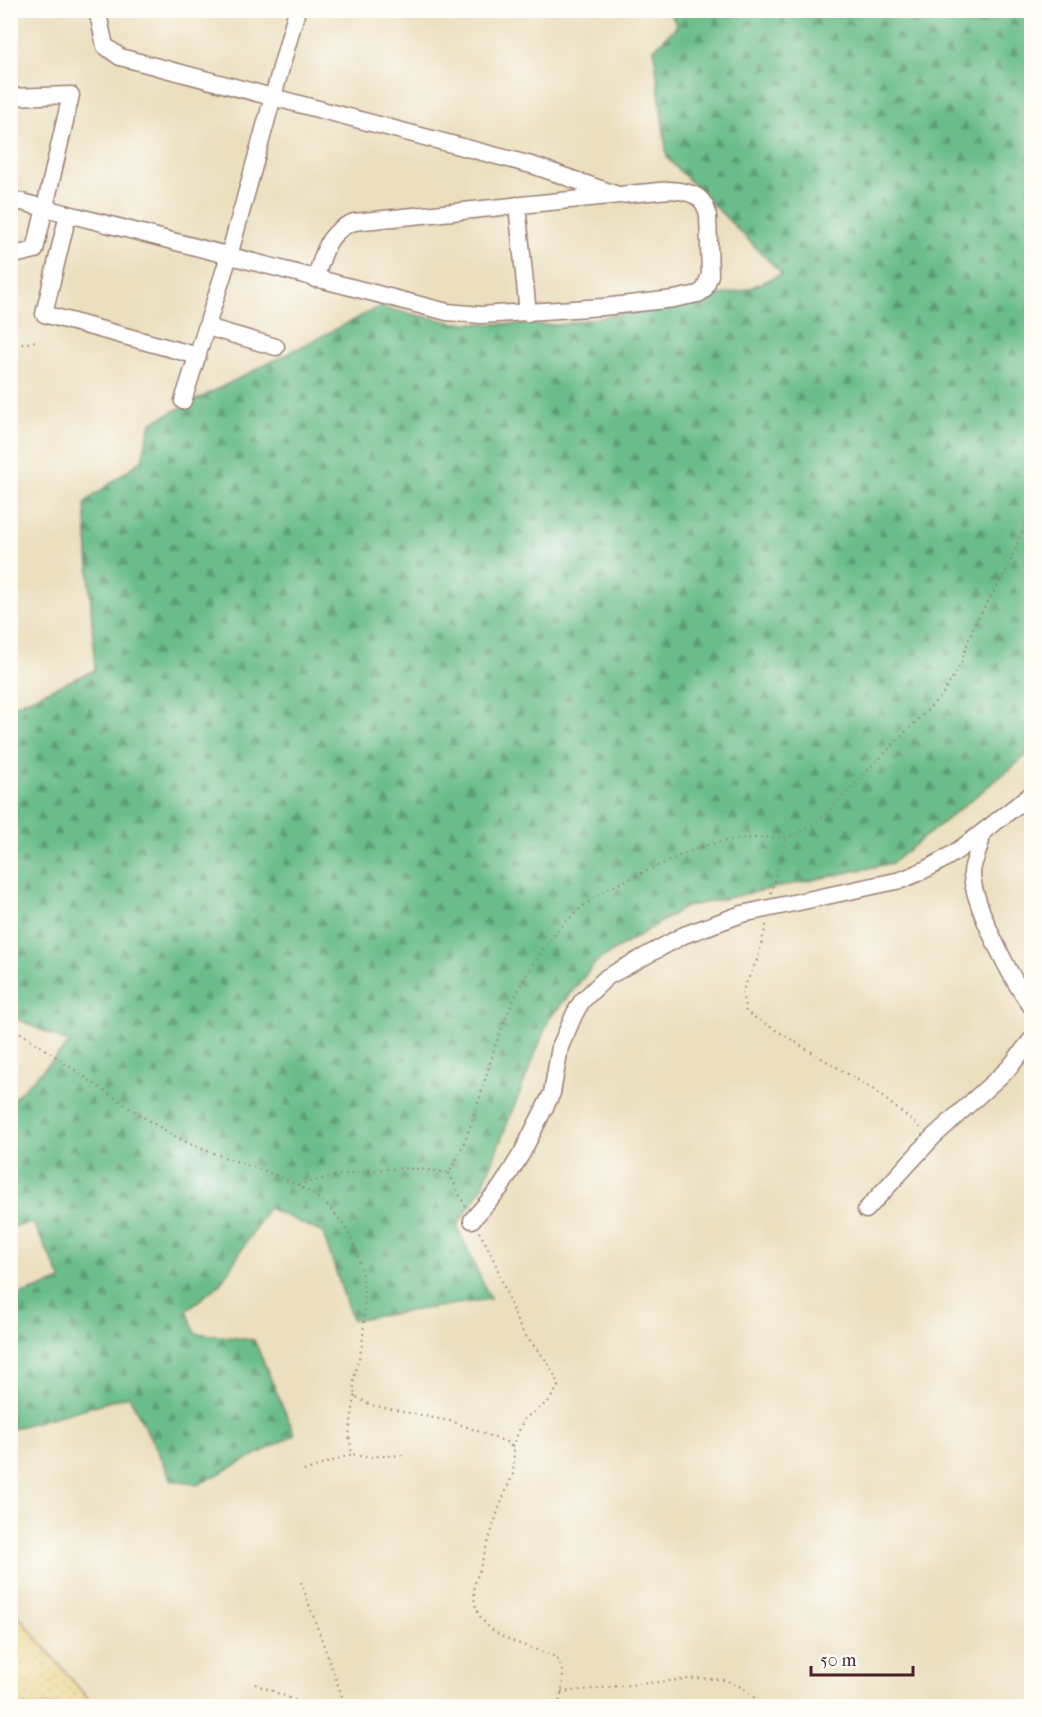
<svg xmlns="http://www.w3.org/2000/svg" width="1042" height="1717" font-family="'IM FELL French Canon',serif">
<defs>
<pattern id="forest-firs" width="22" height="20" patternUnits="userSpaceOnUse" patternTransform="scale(1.5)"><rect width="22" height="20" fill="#6bbd8a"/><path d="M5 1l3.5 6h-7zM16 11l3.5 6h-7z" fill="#5a9971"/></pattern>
<pattern id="sand-dots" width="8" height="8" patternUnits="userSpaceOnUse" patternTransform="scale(1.5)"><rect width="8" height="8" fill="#eeda9e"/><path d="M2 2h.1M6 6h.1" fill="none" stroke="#cebb88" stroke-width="1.8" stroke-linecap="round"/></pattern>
</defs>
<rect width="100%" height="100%" fill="#fdfcf7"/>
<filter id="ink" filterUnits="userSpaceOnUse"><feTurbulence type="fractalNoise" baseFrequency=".0167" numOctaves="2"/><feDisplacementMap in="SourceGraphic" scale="12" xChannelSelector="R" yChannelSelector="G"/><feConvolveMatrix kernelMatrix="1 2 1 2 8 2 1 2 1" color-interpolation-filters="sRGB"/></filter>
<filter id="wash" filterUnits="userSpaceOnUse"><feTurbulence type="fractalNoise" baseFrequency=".008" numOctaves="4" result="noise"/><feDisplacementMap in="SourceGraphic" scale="24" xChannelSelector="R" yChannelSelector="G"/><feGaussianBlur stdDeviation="1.35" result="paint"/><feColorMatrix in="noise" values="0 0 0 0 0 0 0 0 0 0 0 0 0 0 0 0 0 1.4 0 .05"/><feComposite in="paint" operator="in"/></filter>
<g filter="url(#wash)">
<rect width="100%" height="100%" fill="#ebdfbe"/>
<path fill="url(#forest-firs)" stroke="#5a6e5a" stroke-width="1.5" d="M669,11h362v741l-139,111 -207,44 -88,54 -48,58 -68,171 -24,36 33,73 -138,21 -29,-87 -55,-25 -48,76 -33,26 8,23 59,7 41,95 -98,50 -25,-5 -43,-84 -118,33 -1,-96 7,-3v-34l45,-16 -29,-57 -22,4v-126l59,-58 -59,-27v-309l84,-37 -10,-168 57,-42 9,-37 228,-116 76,16 105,2 186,-35 36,-16 -115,-116 -13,-109 23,-23z"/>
<path fill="url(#sand-dots)" stroke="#9c7c64" stroke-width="1.5" d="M11,1607l83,99h-83z"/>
</g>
<g filter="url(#ink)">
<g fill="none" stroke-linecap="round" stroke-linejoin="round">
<defs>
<path id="minor" d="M97,10l8,36 15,11 415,109 80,28
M10,97l61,-2 -36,155 -25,6
M10,199l437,113 34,3 122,-8 71,-8 24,-5 6,-4 6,-15 -2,-60c-4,-21 -20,-24 -39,-25l-315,32c-28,10 -29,30 -39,57
M517,205l11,108
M68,214l-24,100 154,42
M207,327l69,20
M183,401l46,-145 68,-246
M982,834c-1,15 -10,28 -10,39 0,30 41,110 60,134
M866,1210l67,-73 76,-69 23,-29
M472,1220l29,-33 21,-34 30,-60 8,-46 15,-34 7,-12 25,-24 77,-42 58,-21 159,-34c54,-20 86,-53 131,-86"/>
</defs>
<use href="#minor" stroke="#9a7f74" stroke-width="19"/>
<path stroke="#9a7f74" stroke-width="2" stroke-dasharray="1.5 4.5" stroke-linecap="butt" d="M1032,300l-5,27 5,75
M10,347l26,-6
M771,893l15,-55
M766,925l-8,33 -16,34 4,20 128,78 47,38
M10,1026c55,35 107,77 163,109 62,36 150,34 181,110 12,31 12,66 8,99 -2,16 -13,38 -6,53l15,8 83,17 52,20 8,7 -1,25 -14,34 -24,75c-8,50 40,59 77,72 16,10 11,35 6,51
M449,1173l16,33
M298,1185c53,-14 97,-22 151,-12 21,-36 32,-80 44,-120 21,-65 55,-129 115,-164 23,-12 48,-21 71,-33 18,-9 41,-15 61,-17 38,-5 48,7 81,-21l122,-124 17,-29 14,-40 32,-54 26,-62
M479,1232c18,28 25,58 38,89 11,25 36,37 41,66l-9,14 -25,18 -12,28
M355,1396l-6,39 3,19 12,3 39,-2
M304,1471l48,-17
M301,1582l43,120
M255,1684l42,17 26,5
M561,1692l137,-14 27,2 18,8 21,18
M330,1706l19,-5 11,5"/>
<use href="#minor" stroke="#fff" stroke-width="16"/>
</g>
</g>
<rect width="1042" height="1717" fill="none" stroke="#fdfcf7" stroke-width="36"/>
<path d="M811 1666v9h102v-9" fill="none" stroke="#4a1f2b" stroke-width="3"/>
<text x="820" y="1666" font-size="18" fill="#4a1f2b" stroke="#fdfcf7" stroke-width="4.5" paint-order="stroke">50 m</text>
</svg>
